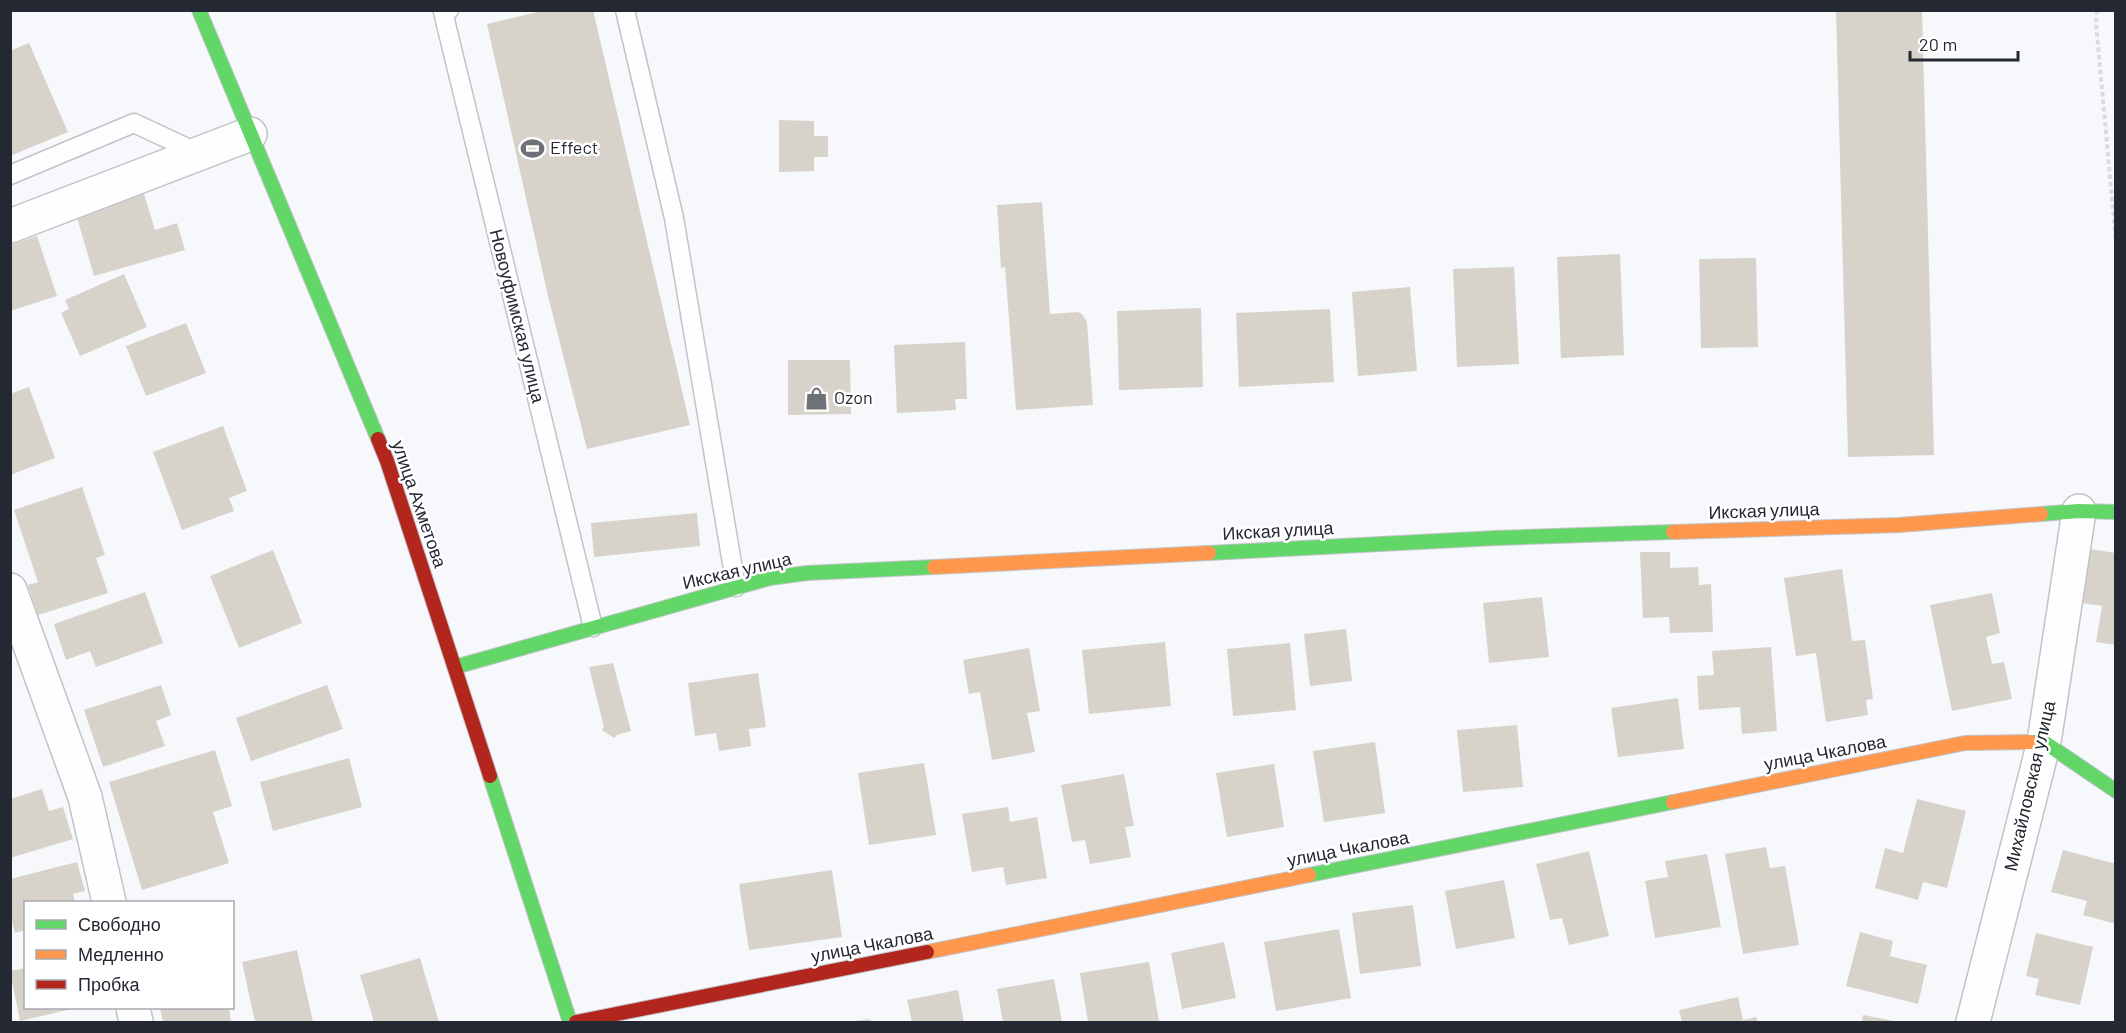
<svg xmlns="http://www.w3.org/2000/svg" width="2126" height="1033" font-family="Barlow,sans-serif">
<rect width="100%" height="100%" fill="#f6f8fb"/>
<path fill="#d7d3ca" d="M546,10h47l97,415 -103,24 -39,-153 -61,-272z
M1836,10h86l12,445 -86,2z
M29,43l39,89 -58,24v-105z
M779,120l35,1v15h14v21h-14v14l-35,1z
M144,194l11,36 22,-7 8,27 -91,26 -18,-62z
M1042,202l8,112 28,-2 4,2 5,8 6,83 -77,5 -11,-143 -4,1 -4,-63z
M37,236l20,60 -47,15v-66z
M1620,254l4,101 -63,3 -4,-101z
M1756,258l2,89 -57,1 -2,-89z
M1514,267l5,97 -62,3 -4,-98z
M124,274l23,53 -67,29 -19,-43 8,-4 -4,-9z
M1410,287l7,84 -59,5 -6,-84z
M1201,308l2,79 -84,3 -2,-79z
M1330,309l4,73 -95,5 -3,-74z
M186,323l20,50 -60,23 -20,-50z
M965,342l2,57h-12l1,11 -59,3 -3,-68z
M788,360h62l1,54 -63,1z
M29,387l26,71 -45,17v-81z
M223,426l24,65 -18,7 5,13 -52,19 -29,-78z
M82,487l23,68 -9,3 12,35 -70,22 -10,-30 10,-3 -24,-72z
M697,513l3,33 -106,11 -3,-34z
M2083,548l33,5v92l-20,-3 6,-36 -27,-4z
M273,550l29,73 -63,25 -29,-72z
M1640,552h30v16l28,-1 1,18 12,-1 2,48 -43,1 -1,-16 -26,1z
M1842,569l10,72 13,-1 8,59 -7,1 2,15 -42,7 -10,-69 -20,3 -12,-78z
M145,592l18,51 -67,24 -6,-16 -24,9 -12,-36z
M1992,593l8,40 -14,4 6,27 12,-2 8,37 -60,12 -22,-106z
M1542,597l7,60 -60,6 -6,-60z
M1346,629l6,52 -42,5 -6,-52z
M1165,642l6,64 -82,8 -7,-64z
M1290,643l6,67 -63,6 -6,-67z
M1771,647l6,84 -35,3 -2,-27 -41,3 -2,-34 17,-1 -2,-24z
M1029,648l11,63 -13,2 8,39 -43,8 -12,-68 -11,2 -6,-34z
M613,663l18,68 -14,4 -3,3 -12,-8 2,-3 -15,-60z
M758,673l8,54 -17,2 2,17 -32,5 -3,-18 -21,3 -7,-53z
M161,685l10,30 -15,6 9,25 -62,21 -19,-57z
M327,685l16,44 -92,32 -15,-43z
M1678,698l6,51 -66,8 -7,-49z
M1517,725l6,62 -60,5 -6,-62z
M1375,742l10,71 -61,9 -11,-71z
M215,750l17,56 -19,6 16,51 -87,27 -33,-108z
M349,758l13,49 -89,24 -13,-49z
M924,763l12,72 -67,10 -11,-72z
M1274,764l10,63 -57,10 -11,-64z
M1124,774l10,52 -9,1 6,30 -41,7 -5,-24 -13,2 -11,-57z
M42,789l7,22 14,-4 10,32 -63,19v-59z
M1917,799l49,12 -19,77 -24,-6 -5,18 -43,-12 10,-40 18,5z
M1008,807l2,15 27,-5 10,61 -41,7 -3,-18 -31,5 -10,-58z
M1766,847l4,21 15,-2 14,79 -56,9 -18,-100z
M2063,850l53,14v60l-33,-9 4,-14 -36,-9z
M1589,851l20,85 -40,9 -7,-27 -12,2 -14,-56z
M1707,854l14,73 -66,11 -10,-57 23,-4 -3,-16z
M77,862l8,29 -12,3 2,8h-49v28l-11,3 -5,-20v-34z
M832,870l10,67 -93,13 -10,-66z
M1504,880l11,58 -59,11 -11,-58z
M1413,905l8,61 -61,8 -8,-61z
M1339,929l12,69 -75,13 -12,-69z
M1860,932l33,9 -3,15 37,9 -9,39 -72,-18z
M2036,933l57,14 -13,58 -45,-10 4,-16 -13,-3z
M1224,942l12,56 -54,11 -11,-56z
M297,950l16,72h-58l-13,-60z
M420,958l19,64h-65l-14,-47z
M1149,962l10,59 -71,1 -8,-49z
M26,968v40h50l-56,13 -10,-50z
M1054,979l8,43h-59l-6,-33z
M958,990l6,32h-52l-5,-22z
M1738,997l5,23 13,-3 2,5h-76l-3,-12z
M160,1008h69l2,14h-68z
M1863,1015l31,6v1h-32z
M870,1019l1,3h-15l-1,-1z"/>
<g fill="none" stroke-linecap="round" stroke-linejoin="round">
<defs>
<path id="lane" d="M449,10l-6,2 150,615
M625,10l49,208 62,369
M10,175l124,-52 64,30"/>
<path id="street" d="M10,226l240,-92
M10,590l75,207 24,105
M133,1008l3,14
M1973,1022l71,-280 35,-231"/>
<path id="fast" d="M199,10l179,429
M2041,514l38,-3 37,1
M1209,553l287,-15 177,-6
M455,667l315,-89 37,-5 127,-6
M2030,742h14l72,49
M490,776l80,246
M1309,875l364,-73"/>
<path id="slow" d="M1673,532l226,-7 142,-11
M934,567l275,-14
M1673,802l292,-59 65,-1
M927,952l382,-77"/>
<path id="jam" d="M378,439l9,22 103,315
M576,1022l351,-70"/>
</defs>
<use href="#lane" stroke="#c0c3c9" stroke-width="21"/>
<use href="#street" stroke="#c0c3c9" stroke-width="36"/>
<use href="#fast" stroke="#c0c3c9" stroke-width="16"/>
<use href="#slow" stroke="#c0c3c9" stroke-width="16"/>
<use href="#jam" stroke="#c0c3c9" stroke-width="16"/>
<path stroke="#dadbdc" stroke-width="4" stroke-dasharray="4.5 3" stroke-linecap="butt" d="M2097,10l-1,13 20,220"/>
<use href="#lane" stroke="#fefefe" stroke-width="18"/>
<use href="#street" stroke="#fefefe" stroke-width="33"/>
<use href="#fast" stroke="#63d668" stroke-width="14"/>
<use href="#slow" stroke="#ff974d" stroke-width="14"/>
<use href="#jam" stroke="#b3261e" stroke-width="14"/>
</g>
<defs>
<symbol id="stadium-bare" viewBox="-9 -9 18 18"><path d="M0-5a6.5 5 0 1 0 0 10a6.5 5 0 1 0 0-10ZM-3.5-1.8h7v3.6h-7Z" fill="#6e7178" stroke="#fff" stroke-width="2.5" paint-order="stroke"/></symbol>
<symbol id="shop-bare" viewBox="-9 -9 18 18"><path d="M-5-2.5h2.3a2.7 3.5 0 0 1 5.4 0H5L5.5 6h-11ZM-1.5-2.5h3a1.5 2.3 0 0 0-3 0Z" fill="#6e7178" stroke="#fff" stroke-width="2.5" paint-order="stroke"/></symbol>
</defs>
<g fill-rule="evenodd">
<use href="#stadium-bare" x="516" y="132" width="33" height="33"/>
<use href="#shop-bare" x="800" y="382" width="33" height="33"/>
</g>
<g text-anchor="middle" stroke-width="5" stroke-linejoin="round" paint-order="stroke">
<g font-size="18" fill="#242832" stroke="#fff" text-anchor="start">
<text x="550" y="154">Effect</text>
<text x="834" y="404">Ozon</text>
</g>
<g font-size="18" fill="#242832" stroke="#fff">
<text transform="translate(517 316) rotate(76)" y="6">Новоуфимская улица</text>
<text transform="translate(419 504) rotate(71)" y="6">улица Ахметова</text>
<text transform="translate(1764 511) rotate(-2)" y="6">Икская улица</text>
<text transform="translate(1278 531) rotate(-3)" y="6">Икская улица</text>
<text transform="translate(737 571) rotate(-13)" y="6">Икская улица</text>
<text transform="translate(1825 753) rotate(-11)" y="6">улица Чкалова</text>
<text transform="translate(2030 786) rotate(-77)" y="6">Михайловская улица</text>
<text transform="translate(1348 849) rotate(-11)" y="6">улица Чкалова</text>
<text transform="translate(872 945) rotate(-11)" y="6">улица Чкалова</text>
</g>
</g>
<rect width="2126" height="1033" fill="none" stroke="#242832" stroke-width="24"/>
<rect x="24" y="901" width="210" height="108" fill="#ffffff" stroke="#a7a9ad" stroke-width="1.5"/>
<rect x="36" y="920" width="30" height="9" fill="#63d668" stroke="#a7a9ad" stroke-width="1.5"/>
<text x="78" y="931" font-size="18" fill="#242832">Свободно</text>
<rect x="36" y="950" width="30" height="9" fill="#ff974d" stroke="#a7a9ad" stroke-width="1.5"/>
<text x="78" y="961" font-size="18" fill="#242832">Медленно</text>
<rect x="36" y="980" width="30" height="9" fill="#b3261e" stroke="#a7a9ad" stroke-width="1.5"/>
<text x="78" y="991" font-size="18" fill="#242832">Пробка</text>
<path d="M1910 51v9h108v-9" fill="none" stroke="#242832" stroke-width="3"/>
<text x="1919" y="51" font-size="18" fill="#242832" stroke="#ffffff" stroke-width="4.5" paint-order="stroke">20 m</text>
</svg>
